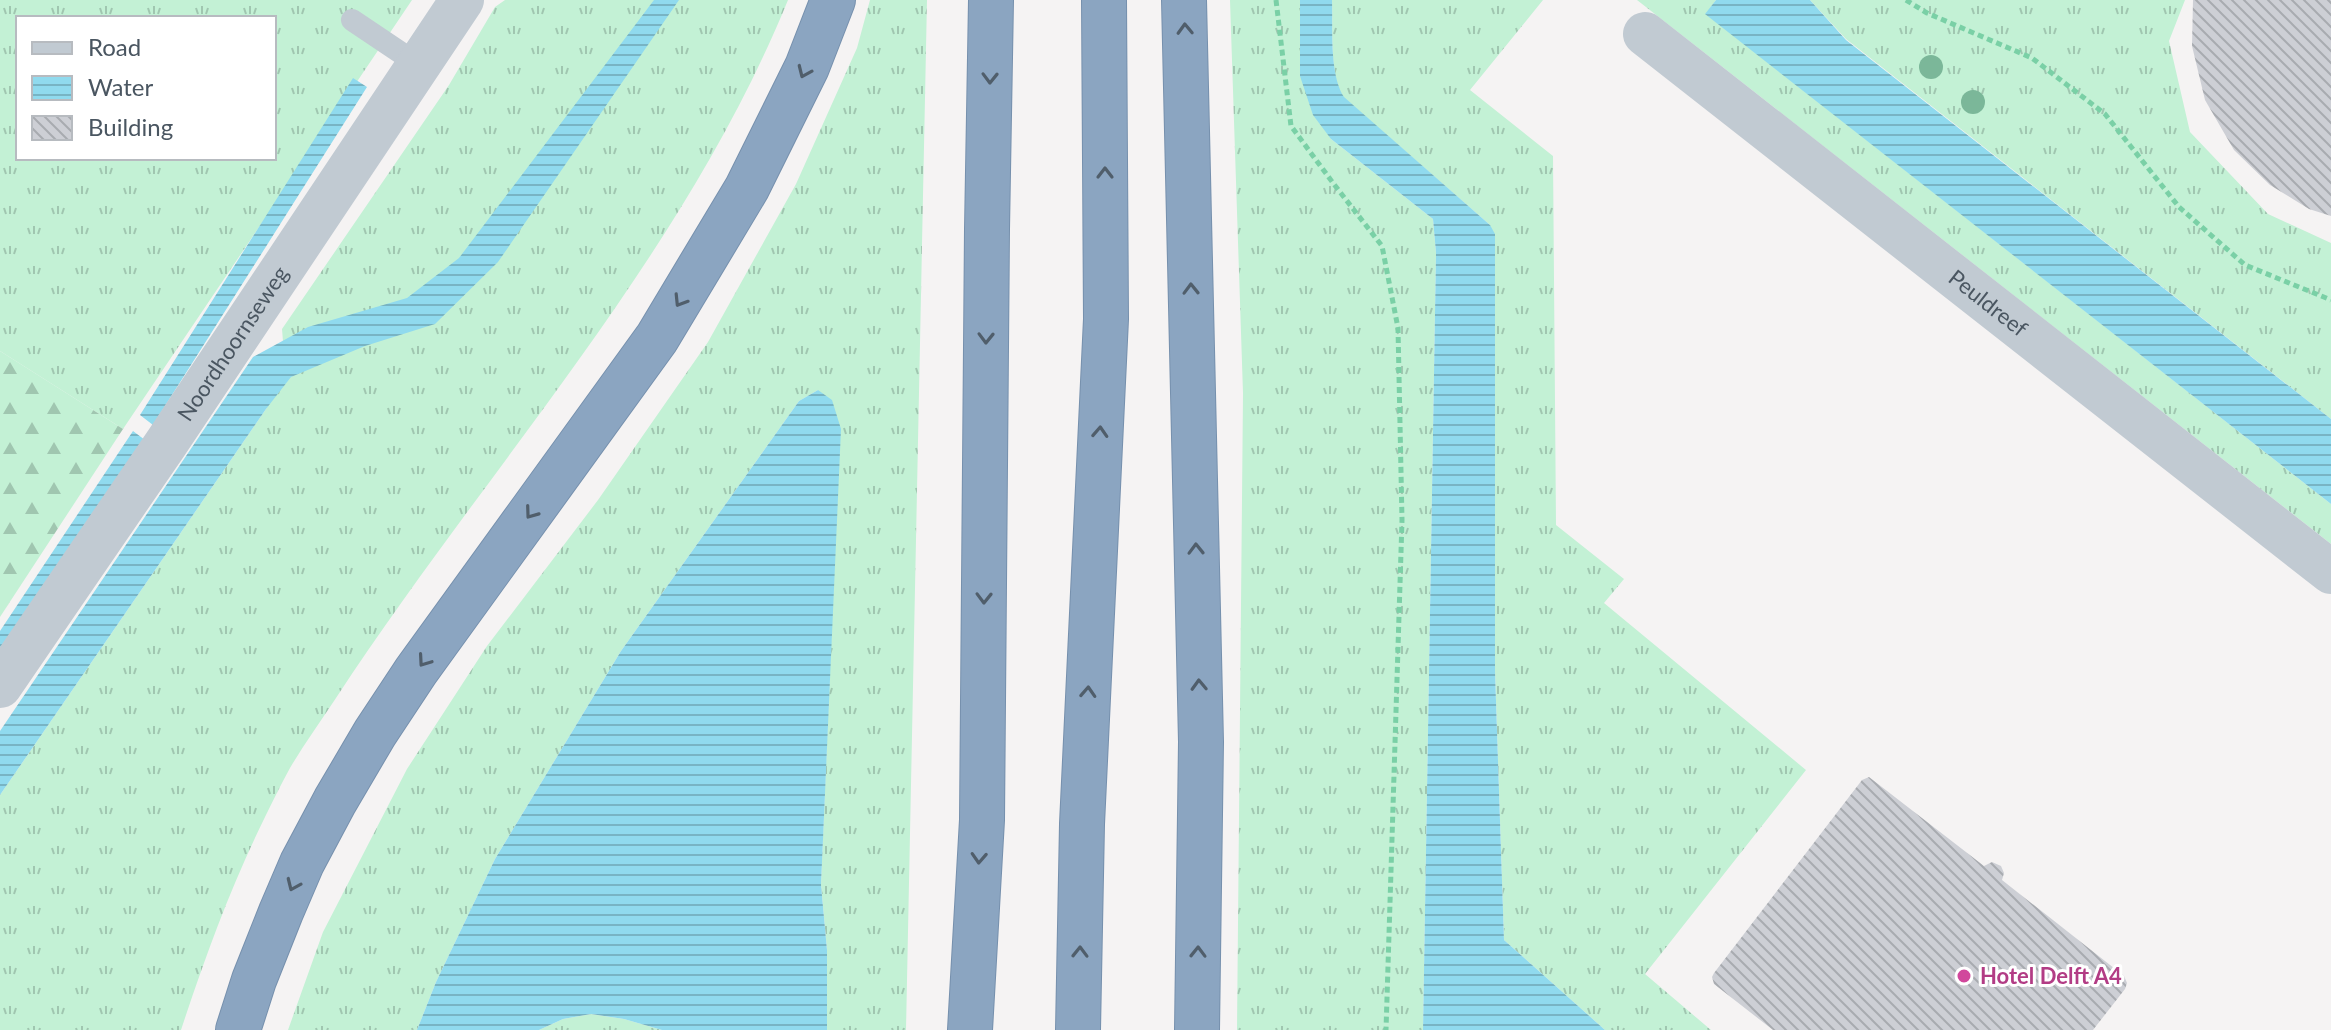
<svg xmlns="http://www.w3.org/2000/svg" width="2331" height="1030" font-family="Lato,sans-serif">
<defs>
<pattern id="grass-tufts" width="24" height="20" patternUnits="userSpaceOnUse" patternTransform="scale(2)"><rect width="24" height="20" fill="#c3f1d5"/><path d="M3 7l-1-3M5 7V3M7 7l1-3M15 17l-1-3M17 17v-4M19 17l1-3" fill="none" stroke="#a0c6b0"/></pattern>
<pattern id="forest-firs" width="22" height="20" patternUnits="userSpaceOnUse" patternTransform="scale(2)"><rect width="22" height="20" fill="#c3f1d5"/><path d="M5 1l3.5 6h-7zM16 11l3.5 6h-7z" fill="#a0c6b0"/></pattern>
<pattern id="water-rules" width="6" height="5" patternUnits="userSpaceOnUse" patternTransform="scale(2)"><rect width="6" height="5" fill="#90daee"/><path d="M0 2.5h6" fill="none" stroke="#78b4c4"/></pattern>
<pattern id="building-back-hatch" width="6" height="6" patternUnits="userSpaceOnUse" patternTransform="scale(2)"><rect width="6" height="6" fill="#cdcfd5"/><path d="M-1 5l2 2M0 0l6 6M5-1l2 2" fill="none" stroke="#a8abb0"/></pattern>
</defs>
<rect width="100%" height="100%" fill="#f5f3f3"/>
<path fill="url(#grass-tufts)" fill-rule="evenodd" d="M0,0h412l-289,429 -123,-78zM18,18h256v140h-256z
M505,0h283c-106,259 -300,466 -452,698 -15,23 -32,46 -46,70 -9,16 -17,33 -25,49 -34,69 -60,140 -84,213h-181v-235l266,-386 19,-42 -3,-38 167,-244 46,-78z
M870,0h57l-21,1030h-79v-80l-6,-65 15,-364 -18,-131 -19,11 -178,250 -126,208 -59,123 -19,48h-129l35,-98 84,-163 80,-123 111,-146 110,-158 88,-158 61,-136z
M1230,0h70l1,19 30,120 102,80 3,34 -13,777h-186l6,-637z
M1332,0h211l-73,90 83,66 3,369 68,54 -20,24 202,167 -161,204 66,56h-106l-101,-90 -9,-269 -5,-446 -147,-128c-14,-23 -10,-69 -11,-97z
M1637,0h79l-10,14 625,490v40z
M1810,0h375l-16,41 21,91 78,82 63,29v176l-485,-380z
M591,1014l33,5 38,11h-123l24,-11z"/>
<path fill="url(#forest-firs)" d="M0,351l123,78 -123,188z"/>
<path fill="url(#water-rules)" d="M654,0h25l-181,262 -63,62 -70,22 -74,31 -25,32 -266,386v-64l253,-374 55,-30 99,-29 52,-40z
M1300,0h32c1,28 -3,74 12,97l146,128 5,9v437l9,269 101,90h-182l13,-777 -3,-34 -102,-80 -18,-24 -13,-39z
M1716,0h94l36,40 485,379v85l-626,-490z
M353,78l14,9 -214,338 -13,-10z
M818,390l14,10 9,29 -20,456 6,65v80h-165l-38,-11 -33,-5 -28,5 -24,11h-122l19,-48 59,-123 126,-208 178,-250z
M133,431l12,9 -145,217v-26z"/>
<path fill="url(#building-back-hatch)" d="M2193,0h138v216l-22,-7 -39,-24 -36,-35 -29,-50 -13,-54z
M1869,777l115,89 8,-4 9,4 3,7 -2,7 122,96 3,7 -2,6 -32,41h-320l-59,-46 -2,-7 2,-4 148,-193z"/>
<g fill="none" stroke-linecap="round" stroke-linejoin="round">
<defs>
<path id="highway" d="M1184,0l17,742 -4,288
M238,1030l16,-50 27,-68 21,-49 33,-62 40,-68 41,-62 241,-333 90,-150 60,-121 26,-67
M970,1030l12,-210 5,-591 4,-229
M1078,1030l4,-206 24,-505 -2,-319"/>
</defs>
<use href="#highway" stroke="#7690ad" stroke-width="46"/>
<path stroke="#7ad0a6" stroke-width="5" stroke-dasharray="6 4" stroke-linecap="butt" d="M1276,0l15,126 42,57 49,63 16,82 4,192 -16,510
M1906,0l21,13 105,45 73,56 74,93 66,58 86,35"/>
<path stroke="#c1cad2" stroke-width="22" d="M352,20l67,45"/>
<g stroke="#c1cad2" stroke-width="44">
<path id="s1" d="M1645,34l686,538"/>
<path id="s2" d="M0,686l167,-244 295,-442"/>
</g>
<use href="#highway" stroke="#8ba5c1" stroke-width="44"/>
</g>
<g fill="#7bb799">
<circle cx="1931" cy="67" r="12"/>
<circle cx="1973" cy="102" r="12"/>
</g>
<defs><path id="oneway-chevron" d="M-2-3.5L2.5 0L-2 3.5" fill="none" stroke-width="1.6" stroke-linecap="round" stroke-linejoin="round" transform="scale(2)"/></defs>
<g stroke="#505e6b">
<use href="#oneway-chevron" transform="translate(1185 29) rotate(-92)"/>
<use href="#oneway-chevron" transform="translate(804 72) rotate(114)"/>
<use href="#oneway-chevron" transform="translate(990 78) rotate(91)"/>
<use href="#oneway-chevron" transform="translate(1105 173) rotate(-90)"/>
<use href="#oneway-chevron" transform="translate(1191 289) rotate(-91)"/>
<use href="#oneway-chevron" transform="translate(680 301) rotate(122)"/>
<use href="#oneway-chevron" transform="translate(986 338) rotate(91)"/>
<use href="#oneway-chevron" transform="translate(1100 432) rotate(-87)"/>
<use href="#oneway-chevron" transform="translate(531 513) rotate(126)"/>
<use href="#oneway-chevron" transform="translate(1196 549) rotate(-91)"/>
<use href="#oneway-chevron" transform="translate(984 598) rotate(91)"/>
<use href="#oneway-chevron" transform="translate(424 661) rotate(125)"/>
<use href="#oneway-chevron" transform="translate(1199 685) rotate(-92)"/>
<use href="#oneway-chevron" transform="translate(1088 692) rotate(-87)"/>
<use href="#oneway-chevron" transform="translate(979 858) rotate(93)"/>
<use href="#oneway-chevron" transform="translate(293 885) rotate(114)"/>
<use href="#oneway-chevron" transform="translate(1080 952) rotate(-89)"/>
<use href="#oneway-chevron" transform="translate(1198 952) rotate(-89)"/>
</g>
<circle fill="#d1479c" stroke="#fff" stroke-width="3" cx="1964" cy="976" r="8"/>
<g text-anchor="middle" stroke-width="6" stroke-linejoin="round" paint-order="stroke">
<g font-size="22" fill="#4a5661" stroke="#fff">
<text dy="8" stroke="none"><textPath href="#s1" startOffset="436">Peuldreef</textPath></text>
<text dy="8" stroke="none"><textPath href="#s2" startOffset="414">Noordhoornseweg</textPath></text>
</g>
<g font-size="22" font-weight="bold" fill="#b23c85" stroke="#fff" text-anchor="start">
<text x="1980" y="984">Hotel Delft A4</text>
</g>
</g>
<rect x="16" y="16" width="260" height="144" fill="#ffffff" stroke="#b7bbc0" stroke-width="2"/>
<rect x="32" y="42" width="40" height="12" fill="#c1cad2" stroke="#b7bbc0" stroke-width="2"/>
<text x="88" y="56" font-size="24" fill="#4a5661">Road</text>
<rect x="32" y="76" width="40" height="24" fill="url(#water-rules)" stroke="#b7bbc0" stroke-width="2"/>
<text x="88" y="96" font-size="24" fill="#4a5661">Water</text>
<rect x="32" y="116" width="40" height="24" fill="url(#building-back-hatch)" stroke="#b7bbc0" stroke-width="2"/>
<text x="88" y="136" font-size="24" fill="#4a5661">Building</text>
</svg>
